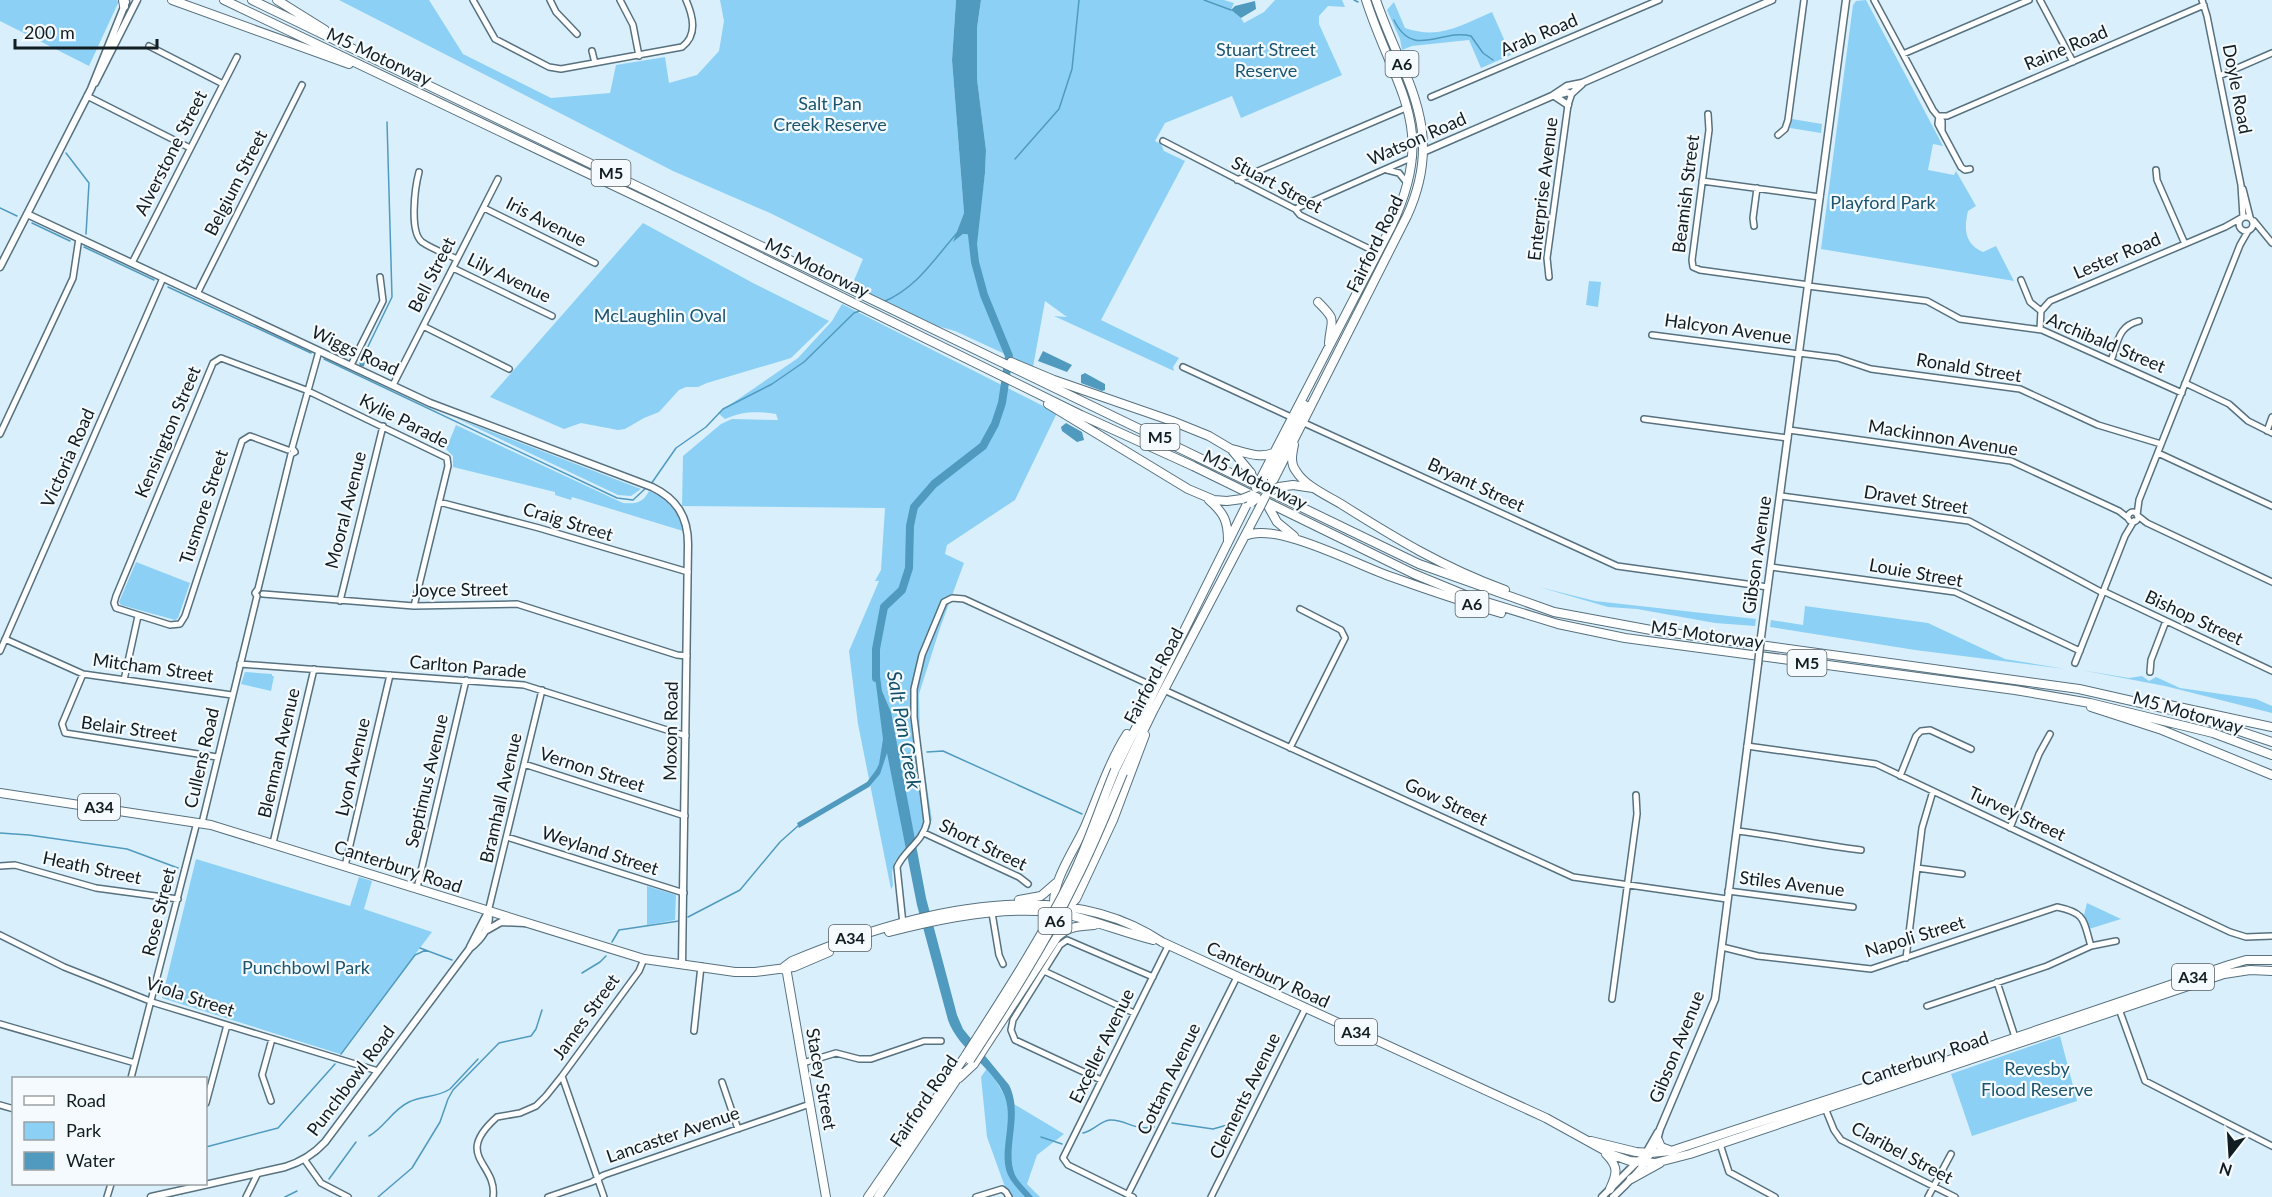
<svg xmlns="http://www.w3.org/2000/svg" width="2272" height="1197" font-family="Lato,sans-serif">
<rect width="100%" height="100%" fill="#d9effc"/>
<path fill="#8cd1f5" d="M0,0h116l3,1 -30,65 -89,-45z
M339,0h90l34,54 88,44 59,-5 6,-28 49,-8 4,26 28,-8 22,-24 5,-30 -4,-21h236l-4,60 12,153 -10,28 9,-7 10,1 3,7 9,-69 1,-23 -9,-71v-51l4,-28h243l10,3 -3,7 10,8 3,5 20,-11 11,-12h67l3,7 -17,-1 -9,10v8l23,51 -101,43 -9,-22 -67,27 -10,18 6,3 3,7 21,10 -84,159 78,38 -6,9 1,4 -120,-55 13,1 -22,-16 -12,66 -78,-36 -18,-5 -85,-41 11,-26 -93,-46 -97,-42z
M1866,0l77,146 -10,-2 -5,26 26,5 2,-4 20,35 -8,5c-4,17 -4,33 15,41l13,-6 18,35 -193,-32 32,-244 3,-4z
M1394,2l11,26c35,12 56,-3 87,-16l19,43 -30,13 -12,-28 -57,6 -10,4 -2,-11 -13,-29z
M1792,119l30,5 -1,9 -31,-5z
M643,223l110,60 76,38 -38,37 -84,25 -9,4h-12l-7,3 -20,22 -15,6 -19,11 -7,1 -37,-7 -17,6 -74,-32z
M1589,281l12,1 -3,25 -12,-2z
M842,304l215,109 -42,87 -68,45 -2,9 19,9 -24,65 -21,66 1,47 12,79 -37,41 -3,11 1,14 -2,3 -33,-165 -9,-73 30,-70h-4l6,-11 4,-62 -203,-2 1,-50 38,-32 11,-5 46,1 -2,-6c-18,-3 -34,-3 -51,5l-7,-6 80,-55 34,-37z
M456,418l185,71 -10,7 -13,-1z
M456,425l167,78c13,1 20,0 26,-12 18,7 31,20 34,40l-111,-34 -1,3 -16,-5v-3l-102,-25v-11l-7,-7z
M136,562l54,21 -12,35 -3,2 -54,-15 -2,-3z
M1539,587l56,14 161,18 -1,7 -40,-3 -78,-14 -29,-2z
M1805,606l123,17 77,36 60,10 -150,-19 -145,-23 1,-7 32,5z
M2081,670l48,8 13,-2 7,5 7,-4 24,11 76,11 16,7v7l-107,-27z
M245,672l27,2v2h2l-3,15 -30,-7z
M196,859l154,47 9,-29 13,4 -8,28 68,23 -92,122 -178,-56z
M647,886l29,9 -1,25 -28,5z
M2087,903l34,16 -32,10 -5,-14z
M2060,1036l17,65 -105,35 -21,-62z
M988,1067l19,33 57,34 -27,21 -10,29 13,13h-27l-8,-10 -18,-50 -6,-60z"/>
<path fill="#509abf" d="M956,0h25l-4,28v51l9,71 -1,23 -8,71 -4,-9 -10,-1 -10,8 11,-29 -12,-153z
M1255,1l1,8 -15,9 -10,-8 4,-4z
M1043,351l29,14 -5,7 -29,-11z
M1085,373l20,11v6l-3,1 -21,-8v-8z
M1066,423l16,9 2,8 -7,2 -15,-11 -1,-4z
M874,669h5l3,22 9,21 35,186 31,117 6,14 46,56c15,30 -5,64 6,90 4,8 12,15 18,22h-8c-6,-7 -13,-14 -17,-22 -10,-22 6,-53 -3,-78 -11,-30 -46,-46 -57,-77l-31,-115 -30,-152 -7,21 -11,13 -70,41 -2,-5 70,-41 9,-12 3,-6 4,-25z"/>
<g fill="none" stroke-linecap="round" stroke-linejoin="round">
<path stroke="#509abf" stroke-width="1.5" d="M1204,0l27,10
M1354,0l4,2
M1394,20c19,40 48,8 77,16l12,17 10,7
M66,153l23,30 -3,51
M1015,159l44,-50 13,-40 7,-69
M0,208l17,8
M32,223l38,18
M84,247l70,33
M168,287l143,66
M883,302c34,-14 51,-43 74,-69
M324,359l293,139 16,2 14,-13
M360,363l32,-66 -5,-175
M651,484l25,-36 30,-21 17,-18 49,-25 32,-22 50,-49 8,-3
M927,752l16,-1 139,63
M898,755l15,-2
M0,833l29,2 98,14 51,19
M688,917l52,-27 40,-48 19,-17
M612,942l7,-12 60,-9
M420,948l32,12
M582,973l18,-11 6,-6
M341,1054l74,-99 11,-5
M1172,1123l41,6 28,-8
M1083,1133c10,-2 17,-12 27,-13 16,-1 22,11 44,7
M369,1136c16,-9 23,-26 40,-34 13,-6 29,-5 41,-13l28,-30
M1041,1137l21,7
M206,1147l72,-19 57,-64
M329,1179l27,-37
M285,1197l12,-6
M378,1197l34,-29 28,-46 8,-23 5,-9 46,-47 32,-7 5,-7 6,-19"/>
<path stroke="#509abf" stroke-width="5" d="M362,364l2,-7"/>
<path stroke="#509abf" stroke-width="8" d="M876,678v-29l8,-42 18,-17 7,-22 1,-42 4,-19 20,-23 49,-38 12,-22 7,-21 7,-47 -25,-61 -9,-33 -4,-36"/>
<defs>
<path id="minor" d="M473,0l22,39 54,28 12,2 121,-22c16,-12 11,-31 4,-47
M550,0l6,12 21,22
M620,0l13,25 6,31
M1874,0l59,110 9,11v10
M2040,0l33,62
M2202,0l5,16 34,169 2,32
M149,46l74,38
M592,51l3,12
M1903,54l126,-54
M2219,76l53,-23
M87,96l103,52
M1431,97l228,-97
M1708,114l1,16 -17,130 1,7 7,3 109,15
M1939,116h8l257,-111
M1939,116l-1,8 23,43 4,3 5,-1
M1778,135l7,-6 3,-9 16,-120
M1163,141l132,68 5,6 78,38
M1387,170l12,3 8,10
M2156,170l1,10 28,64
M419,172c-4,15 -10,60 3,70 10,7 24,12 35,17
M1237,180l171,-73
M1702,181l118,16
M2243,189l7,28
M484,208l111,55
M1295,209l118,-52
M2239 224a7 7 0 1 1 14 0a7 7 0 1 1-14 0Z
M2254,221l18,22
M1754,226l-1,-8 4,-30
M132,263l105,-206
M453,268l99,48
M1549,277l-2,-19 21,-153 4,-12
M2021,280l9,22 11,9
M1808,286l119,15 33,18 82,11 140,63
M197,294l105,-209
M423,326l86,43
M2040,329l1,-18 9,-10 175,-74 16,-9
M1652,335l147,19
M1799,353l39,5 33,11 149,20 78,36 63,19
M2111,361c7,-19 7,-35 28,-40
M351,365l32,-64 -3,-24
M1183,367l110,51
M2185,383l44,21 19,17 24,12
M393,385l105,-206
M1644,419l144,19
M1302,422l315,144 151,21
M1789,430l222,31 108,50 9,7
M2267,431l5,-14
M0,434l73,-156 6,-40
M292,448l27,-97
M288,450l-38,-14 -8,5 -57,175 -5,8 -10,1 -54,-17 -2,-5 2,-7 97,-233 8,-5 85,32 141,68 1,8 -34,140
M2158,453l114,53
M1781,496l188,25 134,72
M439,502l100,26 149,44
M2128 517a5 5 0 1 1 10 0a5 5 0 1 1-10 0Z
M2137,515l2,-15 101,-255 8,-14
M2138,516l9,7 125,59
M1771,567l184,25 125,59
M2103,591l169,80
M263,594l151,12 103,-2 160,51 10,1
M340,601l43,-175
M5,639l78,35 149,21
M0,651l163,-373
M2075,663l50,-127 9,-15
M240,664l284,21 162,51
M2150,672l1,-12 15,-39
M83,674l-21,50 3,9 152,24
M124,680l14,-64
M1164,690l409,187 154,22
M1747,746l129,18 354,168 16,5 26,-1
M1290,748l55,-110 -4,-8 -41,-21
M524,764l161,52
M1900,776l16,-40 5,-5 9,-1 41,19
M202,823l55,-227 -2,-3 3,-4 33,-135 4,-2 -3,-4
M2010,828l29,-74 11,-20
M1737,831c42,5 82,14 124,19
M924,833l95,44 9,7
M507,837l177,56
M273,843l41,-174
M0,866l15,-1 81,23 82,11
M345,866l45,-191
M1917,868l45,6
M417,888l49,-208
M1728,891l125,16
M488,912l54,-222
M992,913l7,42 4,9
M903,924l-6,-57c8,-18 26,-25 30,-45l-13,-105v-28l8,-34 22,-53 8,-4 12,1 191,88
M0,935l64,32 91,36 223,68
M1722,947l36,9 113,13 186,-62c29,6 26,13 34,39
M1906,958l16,-130 11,-37
M1044,971l90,42
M1997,982l18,55
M1612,999l25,-185 -1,-19
M1927,1006l120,-40 44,-20 25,-5
M2119,1009l26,72 127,65
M0,1024l135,39
M694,1031l7,-65
M803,1063l33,-10 23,6h12l53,-18h17
M131,1078l66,-256
M1101,1080l-86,-40 -4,-10 2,-10 47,-75 7,-5 86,37
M722,1082l16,47
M271,1101l-9,-26 10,-36
M206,1103l21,-78
M0,1105l14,4
M1825,1108l9,22 7,10 114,57
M1720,1144l9,28 46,25
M304,1159l17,24 27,14
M1128,1194l109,-217
M107,1197l4,-13
M246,1197l12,-24
M493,1197c5,-34 -41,-40 4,-80l23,-4 16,-7 10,-10 16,-20
M548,1197l44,-15 12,-7 206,-71
M604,1197l-42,-121 77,-105 5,-12
M976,1197l26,-8 4,3 3,5
M1133,1197l-65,-32 -5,-7 105,-212
M1211,1197l94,-188
M1928,1197l23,-43"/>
<path id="major" d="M95,83l42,-83
M1564,91l7,3 11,-10
M1552,96l15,-10 15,-3 190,-83
M1556,97l12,8
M1423,152l129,-56 13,-3
M27,214l403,189 222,84c25,12 36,30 36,57l-6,420
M0,267l91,-178 35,-87
M1761,637l85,-637
M487,930l14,-8 24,1
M470,947l18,-35
M151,1197l134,-30c16,-5 29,-13 40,-25l145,-194c11,-8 22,-23 18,-36
M1602,1197l44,-44 12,-21
M1613,1197c21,-20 41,-39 47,-68l55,-130 43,-335"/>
<path id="highway" d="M123,0l1,6
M172,0l177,64
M224,0l449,214 408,201 112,51 221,108 56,23 88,27 67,14 390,52 75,13 123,30 59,22
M252,0l1167,564 135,48 97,18 428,59 106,24 87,29
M277,0l48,30
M1318,302c20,20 13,16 11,41
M1011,362l43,18 118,41 37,15 22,13 20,24
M1048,404l140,85 26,11 13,1 15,-2
M1294,445c-2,9 -4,18 2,26 9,15 30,24 45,33 54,34 103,64 164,86
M1231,449c14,3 28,10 42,4
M1261,478l130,-251c48,-100 5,-135 -25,-227
M1267,481l38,-76
M1272,483l135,-267c40,-87 -4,-137 -31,-216
M1279,487l14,-2 20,3
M1209,500c15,13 19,21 19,41
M1268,506l9,16 17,14
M1245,536c31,-15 114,30 147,41 36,13 72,25 109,36
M2160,703l112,24
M2091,707l71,23 110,45
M1115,770l133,-268
M1123,773l29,-60 108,-206
M0,793l211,32 433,134 91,13h20l39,-5 35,-15
M1019,900l22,-4 15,-13
M1054,907c-2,-26 19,-55 30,-78 14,-32 24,-65 43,-95
M1066,909l10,-10 37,-79 32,-85
M889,932c53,-14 129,-30 184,-16 27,7 53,17 80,24
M784,967l8,-6c108,-45 264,-91 370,-19l384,176 67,37 17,6 25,2 35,-9 534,-180 26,-4 22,1
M784,967l3,6 39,224
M959,1078l15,-14 9,-14 74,-113c11,-11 23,-11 37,-12
M1658,1140l3,7 8,3
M1591,1141l45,11 15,1 20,-2 278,-91 280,-95 17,-5h26
M1606,1154c13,13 11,20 4,35
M1631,1179l29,-16
M868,1197l98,-142
M878,1197l83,-124"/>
</defs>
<use href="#minor" stroke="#57717e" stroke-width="8"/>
<use href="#major" stroke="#57717e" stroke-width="9"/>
<use href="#highway" stroke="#57717e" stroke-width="10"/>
<use href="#minor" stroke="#fff" stroke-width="5"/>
<use href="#major" stroke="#fff" stroke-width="6"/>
<use href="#highway" stroke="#fff" stroke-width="8"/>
<defs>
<path id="major-bridge" d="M1758,664l3,-27"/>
<path id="highway-bridge" d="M1251,473l5,15
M1263,479v8
M1268,492l11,-5
M1242,499l10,-4
M1251,503l6,-5
M1260,507l5,-10
M966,1055c37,-58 75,-116 106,-178 17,-35 28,-71 43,-107
M970,1060c38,-58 75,-116 105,-178 18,-35 33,-72 48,-109"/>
</defs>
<use href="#major-bridge" stroke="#57717e" stroke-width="9" stroke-linecap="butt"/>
<use href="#highway-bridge" stroke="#57717e" stroke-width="10" stroke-linecap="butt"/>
<use href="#major-bridge" stroke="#fff" stroke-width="6"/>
<use href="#highway-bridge" stroke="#fff" stroke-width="8"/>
</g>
<g text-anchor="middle" stroke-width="4.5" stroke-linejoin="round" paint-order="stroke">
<g fill="#f4fafd" stroke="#565f64" stroke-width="1.5">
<rect x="1385.5" y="51" width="33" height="26" rx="4.5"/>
<rect x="591.5" y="160" width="39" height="26" rx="4.5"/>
<rect x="1140.5" y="424" width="39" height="26" rx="4.5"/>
<rect x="1455.5" y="591" width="33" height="26" rx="4.5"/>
<rect x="1787.5" y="650" width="39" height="26" rx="4.5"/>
<rect x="78" y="794" width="42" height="26" rx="4.5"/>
<rect x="1038.5" y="908" width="33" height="26" rx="4.5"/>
<rect x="829" y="925" width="42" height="26" rx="4.5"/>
<rect x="2172" y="964" width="42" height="26" rx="4.5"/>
<rect x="1335" y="1019" width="42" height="26" rx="4.5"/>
</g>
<g font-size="16" font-weight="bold" fill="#121d22">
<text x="1402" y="70">A6</text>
<text x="611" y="179">M5</text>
<text x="1160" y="443">M5</text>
<text x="1472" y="610">A6</text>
<text x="1807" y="669">M5</text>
<text x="99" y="813">A34</text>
<text x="1055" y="927">A6</text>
<text x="850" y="944">A34</text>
<text x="2193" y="983">A34</text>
<text x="1356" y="1038">A34</text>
</g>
<g font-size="18" fill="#121d22" stroke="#f4fafd">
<text transform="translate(1539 35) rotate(-23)" y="6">Arab Road</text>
<text transform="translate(2066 48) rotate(-23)" y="6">Raine Road</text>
<text transform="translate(379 57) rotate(25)" y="6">M5 Motorway</text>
<text transform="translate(2237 89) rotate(79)" y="6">Doyle Road</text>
<text transform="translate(1417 139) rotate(-24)" y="6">Watson Road</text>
<text transform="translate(171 153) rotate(-63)" y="6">Alverstone Street</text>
<text transform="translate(236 183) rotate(-63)" y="6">Belgium Street</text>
<text transform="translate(1277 185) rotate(28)" y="6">Stuart Street</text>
<text transform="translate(1543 189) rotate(-83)" y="6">Enterprise Avenue</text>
<text transform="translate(1686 194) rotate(-83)" y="6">Beamish Street</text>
<text transform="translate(546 222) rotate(27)" y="6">Iris Avenue</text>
<text transform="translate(1375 244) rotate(-64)" y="6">Fairford Road</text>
<text transform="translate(2117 256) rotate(-23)" y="6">Lester Road</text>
<text transform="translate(817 268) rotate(26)" y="6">M5 Motorway</text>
<text transform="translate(432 275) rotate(-63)" y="6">Bell Street</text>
<text transform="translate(509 278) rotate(26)" y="6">Lily Avenue</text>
<text transform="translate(1728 329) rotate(8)" y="6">Halcyon Avenue</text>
<text transform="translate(2106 343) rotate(23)" y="6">Archibald Street</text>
<text transform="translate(355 351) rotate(25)" y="6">Wiggs Road</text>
<text transform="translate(1969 368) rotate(9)" y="6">Ronald Street</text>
<text transform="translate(404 421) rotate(27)" y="6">Kylie Parade</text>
<text transform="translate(168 432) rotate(-67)" y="6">Kensington Street</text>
<text transform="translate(1943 438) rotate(9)" y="6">Mackinnon Avenue</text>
<text transform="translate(68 458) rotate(-66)" y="6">Victoria Road</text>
<text transform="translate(1255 480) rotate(26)" y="6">M5 Motorway</text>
<text transform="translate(1476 485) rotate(25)" y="6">Bryant Street</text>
<text transform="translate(1916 500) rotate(9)" y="6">Dravet Street</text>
<text transform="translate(204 507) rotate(-72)" y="6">Tusmore Street</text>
<text transform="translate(346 510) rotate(-76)" y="6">Mooral Avenue</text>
<text transform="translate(568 522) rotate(17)" y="6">Craig Street</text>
<text transform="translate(1757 555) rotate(-82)" y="6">Gibson Avenue</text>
<text transform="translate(1916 573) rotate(10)" y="6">Louie Street</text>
<text transform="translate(460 590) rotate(-1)" y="6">Joyce Street</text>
<text transform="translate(2194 618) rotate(25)" y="6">Bishop Street</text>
<text transform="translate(1707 635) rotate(8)" y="6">M5 Motorway</text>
<text transform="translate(468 667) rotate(5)" y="6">Carlton Parade</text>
<text transform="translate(153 668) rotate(8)" y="6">Mitcham Street</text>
<text transform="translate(1154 676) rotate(-62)" y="6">Fairford Road</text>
<text transform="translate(2188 713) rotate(16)" y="6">M5 Motorway</text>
<text transform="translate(129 729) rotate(8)" y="6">Belair Street</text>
<text transform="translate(671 731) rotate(-89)" y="6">Moxon Road</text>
<text transform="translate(279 753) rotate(-77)" y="6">Blenman Avenue</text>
<text transform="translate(202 758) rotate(-77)" y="6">Cullens Road</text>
<text transform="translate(353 767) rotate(-77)" y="6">Lyon Avenue</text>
<text transform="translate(592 770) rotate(18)" y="6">Vernon Street</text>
<text transform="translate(427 781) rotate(-77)" y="6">Septimus Avenue</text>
<text transform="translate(501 798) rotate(-77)" y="6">Bramhall Avenue</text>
<text transform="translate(1446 802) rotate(25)" y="6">Gow Street</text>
<text transform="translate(2017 814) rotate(25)" y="6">Turvey Street</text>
<text transform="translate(983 845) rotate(26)" y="6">Short Street</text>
<text transform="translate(600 851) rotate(18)" y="6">Weyland Street</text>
<text transform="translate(398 867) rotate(18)" y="6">Canterbury Road</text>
<text transform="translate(92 868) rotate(12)" y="6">Heath Street</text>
<text transform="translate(1792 884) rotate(7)" y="6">Stiles Avenue</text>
<text transform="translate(159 912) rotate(-76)" y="6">Rose Street</text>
<text transform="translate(1915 937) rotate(-17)" y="6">Napoli Street</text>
<text transform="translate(1268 975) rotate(25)" y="6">Canterbury Road</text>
<text transform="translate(190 997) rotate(18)" y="6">Viola Street</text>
<text transform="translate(586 1017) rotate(-54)" y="6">James Street</text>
<text transform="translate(1102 1046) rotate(-64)" y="6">Exceller Avenue</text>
<text transform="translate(1677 1047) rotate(-68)" y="6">Gibson Avenue</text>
<text transform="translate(1925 1059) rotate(-19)" y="6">Canterbury Road</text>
<text transform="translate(821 1079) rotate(80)" y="6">Stacey Street</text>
<text transform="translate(1169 1079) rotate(-64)" y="6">Cottam Avenue</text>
<text transform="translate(351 1081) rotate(-53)" y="6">Punchbowl Road</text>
<text transform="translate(1245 1096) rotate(-64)" y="6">Clements Avenue</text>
<text transform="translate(924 1101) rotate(-56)" y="6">Fairford Road</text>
<text transform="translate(673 1135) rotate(-19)" y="6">Lancaster Avenue</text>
<text transform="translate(1902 1153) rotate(28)" y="6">Claribel Street</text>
</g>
<g font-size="18" fill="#1a546f" stroke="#f4fafd">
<text x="1266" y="56">Stuart Street<tspan x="1266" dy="21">Reserve</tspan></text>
<text x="830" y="110">Salt Pan<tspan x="830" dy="21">Creek Reserve</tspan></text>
<text x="1883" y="209">Playford Park</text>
<text x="660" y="322">McLaughlin Oval</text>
<text x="306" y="974">Punchbowl Park</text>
<text x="2037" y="1075">Revesby<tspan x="2037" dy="21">Flood Reserve</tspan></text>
</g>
<g font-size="20" font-style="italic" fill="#104d66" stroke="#f4fafd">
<text transform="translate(904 730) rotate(80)" y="7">Salt Pan Creek</text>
</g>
</g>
<rect x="12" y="1077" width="195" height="108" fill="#f4fafd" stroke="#9aa2a5" stroke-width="1.5"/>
<rect x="24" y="1096" width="30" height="9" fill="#ffffff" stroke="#9aa2a5" stroke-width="1.5"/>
<text x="66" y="1107" font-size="18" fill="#121d22">Road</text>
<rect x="24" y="1122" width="30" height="18" fill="#8cd1f5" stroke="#9aa2a5" stroke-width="1.5"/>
<text x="66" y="1137" font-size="18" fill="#121d22">Park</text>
<rect x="24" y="1152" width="30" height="18" fill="#509abf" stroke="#9aa2a5" stroke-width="1.5"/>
<text x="66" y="1167" font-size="18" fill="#121d22">Water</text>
<g transform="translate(2230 1155) rotate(197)" stroke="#f4fafd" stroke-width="4.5" paint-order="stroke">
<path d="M0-4.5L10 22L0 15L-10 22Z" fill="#121d22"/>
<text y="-9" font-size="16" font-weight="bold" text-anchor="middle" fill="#121d22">N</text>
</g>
<path d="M15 39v9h142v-9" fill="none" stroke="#121d22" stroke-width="3"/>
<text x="24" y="39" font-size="18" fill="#121d22" stroke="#f4fafd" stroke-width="4.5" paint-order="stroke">200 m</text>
</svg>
